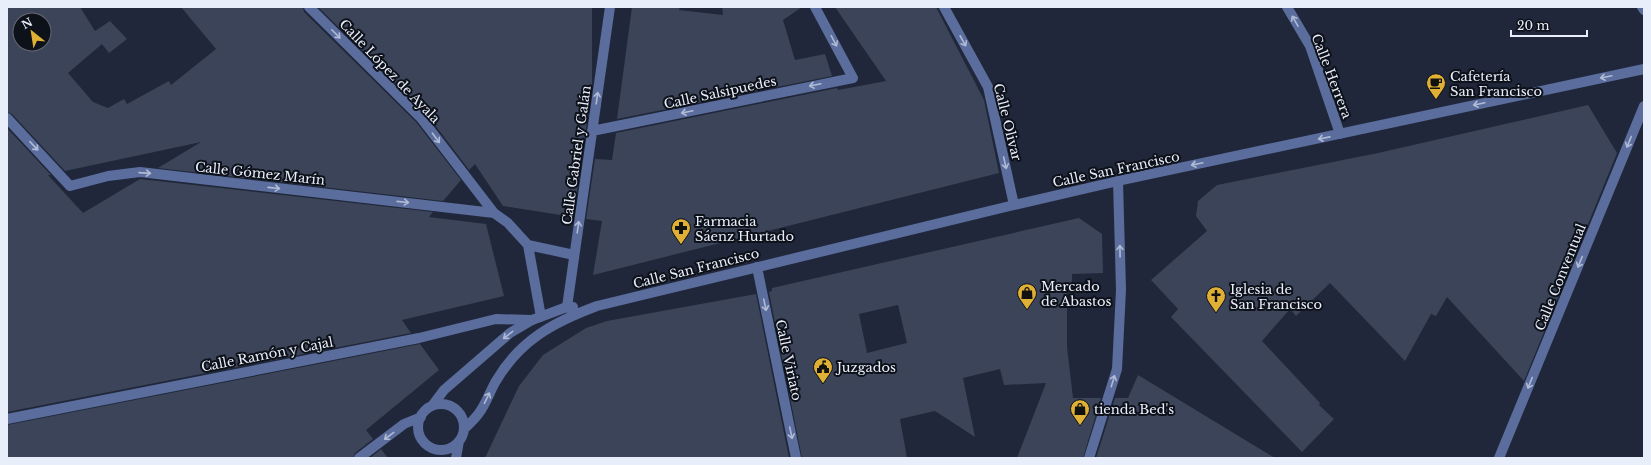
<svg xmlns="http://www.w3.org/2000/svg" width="1651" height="465" font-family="'Libre Baskerville',serif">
<rect width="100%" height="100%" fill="#20273a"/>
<path fill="#3b4458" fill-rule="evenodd" d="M7,7h73l15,24 15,-10 17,18 -18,14 -7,-9 -34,29 25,29 15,6 16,-9 3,5 42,-23 2,4 45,-36 -35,-42h122l1,5 112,110 45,58 -18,21 -285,-33 43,-26 -136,29 -53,-57 -5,-2zM20,20h24v24h-24z
M318,7h274v82l-19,128 -70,-11 -28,-42 -6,6 -43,-57z
M632,7h48l-1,3 44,5 -1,-8h80l-19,13 12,40 30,-6 7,22 -215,43z
M835,7h101l48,93 15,73 -406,102 9,-54 -16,-2 9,-60 17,1 4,-27 221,-45 1,2 48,-9z
M1588,105l29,48 -93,228 -77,-84 -11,19 -5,-2 -26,47 -75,-78 -34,33 -6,-7 -28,32 58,62 -1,2 15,14 -32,33 -131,-135 7,-8 -27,-29 56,-49 -11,-15 2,-15 19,-16 161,-32z
M7,128l44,47h-3l35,38 57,-34 293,33 -4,5 57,7 18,72 -102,24 9,13 -404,79z
M1079,218l23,16 1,39 -31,1v12l-5,-1v62l6,51h28l-18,60h-66l29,-75 -42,2 -4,-16 -37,9 12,59 -40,-26 -35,8 7,39h-105l-33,-166 3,-1v-3zM898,305l9,38 -40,10 -8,-39z
M756,294l33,164h-304l34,-72 24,-31 43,-27 21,-7z
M420,344l19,26 -73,60 7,9 -18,14 -2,5h-346v-33z
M1138,375l38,23 99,60h-179l19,-60h13z
M381,449l7,9h-18z"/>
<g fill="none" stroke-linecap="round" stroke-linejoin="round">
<path stroke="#5a6d9c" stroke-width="10" d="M7,419l412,-81 77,-19 36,1"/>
<path stroke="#5a6d9c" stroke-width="10" d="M309,7l112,111 73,95
M944,7l44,80 26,118
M1287,7l23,39 30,88
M1642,7l2,3
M7,118l63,68 38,-10 32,-4 354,41 14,10 20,22 13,72
M592,131l261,-53 -38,-71
M528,245l46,10
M757,267l39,191
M567,307l43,-300
M418 427a23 23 0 1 1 46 0a23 23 0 1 1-46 0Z
M432,406l12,-16 66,-57 22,-13 32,-12 9,-1
M464,429c5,-5 11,-10 15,-16 7,-9 11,-22 17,-32 24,-41 58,-59 101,-75l417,-101 104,-24 526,-112
M359,458l45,-34 17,-7
M456,458l3,-17
M1089,458l28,-89 4,-79 -3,-109
M1499,458l145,-352"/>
</g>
<defs><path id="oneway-shaft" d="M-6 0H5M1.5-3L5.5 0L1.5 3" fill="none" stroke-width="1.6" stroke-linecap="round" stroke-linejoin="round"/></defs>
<g stroke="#b0bad5">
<use href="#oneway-shaft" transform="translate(1295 21) rotate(-120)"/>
<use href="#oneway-shaft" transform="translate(336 34) rotate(45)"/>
<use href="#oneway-shaft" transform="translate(834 41) rotate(62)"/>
<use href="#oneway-shaft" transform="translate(963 41) rotate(61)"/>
<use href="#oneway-shaft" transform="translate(1606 77) rotate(168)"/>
<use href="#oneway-shaft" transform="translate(815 85) rotate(168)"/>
<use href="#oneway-shaft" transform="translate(597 98) rotate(-82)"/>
<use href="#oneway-shaft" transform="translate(1479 104) rotate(168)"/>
<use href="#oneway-shaft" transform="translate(687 112) rotate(168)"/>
<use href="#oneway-shaft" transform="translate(436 138) rotate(53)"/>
<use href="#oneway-shaft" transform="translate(1324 138) rotate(169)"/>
<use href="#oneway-shaft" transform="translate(1629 142) rotate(112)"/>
<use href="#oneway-shaft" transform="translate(34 146) rotate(47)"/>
<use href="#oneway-shaft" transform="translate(1005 163) rotate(77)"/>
<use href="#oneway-shaft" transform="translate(1197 164) rotate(168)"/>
<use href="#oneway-shaft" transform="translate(145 173) rotate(4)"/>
<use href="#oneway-shaft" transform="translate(274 188) rotate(6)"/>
<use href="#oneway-shaft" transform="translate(403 202) rotate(6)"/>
<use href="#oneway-shaft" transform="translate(578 227) rotate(-82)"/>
<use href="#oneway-shaft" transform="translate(1120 251) rotate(-91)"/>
<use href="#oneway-shaft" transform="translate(1580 262) rotate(112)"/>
<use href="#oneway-shaft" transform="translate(765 305) rotate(78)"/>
<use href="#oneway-shaft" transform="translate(508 335) rotate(142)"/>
<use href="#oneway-shaft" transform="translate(1113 381) rotate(-73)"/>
<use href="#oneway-shaft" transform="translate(1530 383) rotate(112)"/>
<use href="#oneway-shaft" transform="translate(487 398) rotate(-64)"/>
<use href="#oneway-shaft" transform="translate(791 433) rotate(78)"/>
<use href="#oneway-shaft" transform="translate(389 436) rotate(143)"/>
</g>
<defs>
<symbol id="cafe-pin" viewBox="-11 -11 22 30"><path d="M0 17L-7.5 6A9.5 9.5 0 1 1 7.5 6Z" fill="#dfb034" stroke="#0d1119"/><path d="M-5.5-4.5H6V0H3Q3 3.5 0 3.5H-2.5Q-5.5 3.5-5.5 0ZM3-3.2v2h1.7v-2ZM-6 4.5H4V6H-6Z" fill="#111"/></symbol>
<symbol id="pharmacy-pin" viewBox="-11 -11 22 30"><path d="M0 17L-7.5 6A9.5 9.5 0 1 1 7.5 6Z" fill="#dfb034" stroke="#0d1119"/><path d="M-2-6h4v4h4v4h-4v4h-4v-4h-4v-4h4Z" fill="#111"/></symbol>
<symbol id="shop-pin" viewBox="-11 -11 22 30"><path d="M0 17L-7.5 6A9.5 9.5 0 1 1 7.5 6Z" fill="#dfb034" stroke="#0d1119"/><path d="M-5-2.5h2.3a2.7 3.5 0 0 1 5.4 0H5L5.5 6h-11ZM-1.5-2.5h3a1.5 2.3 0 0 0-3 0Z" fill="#111"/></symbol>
<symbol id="church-pin" viewBox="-11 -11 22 30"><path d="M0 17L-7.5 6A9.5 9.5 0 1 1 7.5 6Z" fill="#dfb034" stroke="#0d1119"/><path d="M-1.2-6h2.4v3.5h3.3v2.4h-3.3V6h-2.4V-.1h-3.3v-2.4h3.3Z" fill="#111"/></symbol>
<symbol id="civic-pin" viewBox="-11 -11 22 30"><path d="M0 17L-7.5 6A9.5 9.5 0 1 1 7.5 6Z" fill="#dfb034" stroke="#0d1119"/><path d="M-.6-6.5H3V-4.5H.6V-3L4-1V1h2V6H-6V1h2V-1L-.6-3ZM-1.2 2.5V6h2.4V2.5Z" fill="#111"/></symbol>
</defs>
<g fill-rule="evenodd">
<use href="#cafe-pin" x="1425" y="72" width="22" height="30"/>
<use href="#pharmacy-pin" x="670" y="217" width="22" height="30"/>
<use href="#shop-pin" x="1016" y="282" width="22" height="30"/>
<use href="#church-pin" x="1205" y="285" width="22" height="30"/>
<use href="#civic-pin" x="812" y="356" width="22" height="30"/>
<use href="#shop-pin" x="1069" y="398" width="22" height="30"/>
</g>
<g text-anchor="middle" stroke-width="4" stroke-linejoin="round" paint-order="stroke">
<g font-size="13" fill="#e9eefb" stroke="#0d1119">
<text transform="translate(390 71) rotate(46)" y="5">Calle López de Ayala</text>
<text transform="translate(1332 76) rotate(69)" y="5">Calle Herrera</text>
<text transform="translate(720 92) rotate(-12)" y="5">Calle Salsipuedes</text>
<text transform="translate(1008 122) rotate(76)" y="5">Calle Olivar</text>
<text transform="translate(576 155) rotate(-82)" y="5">Calle Gabriel y Galán</text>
<text transform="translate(1116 169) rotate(-12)" y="5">Calle San Francisco</text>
<text transform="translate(260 173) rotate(6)" y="5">Calle Gómez Marín</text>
<text transform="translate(696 268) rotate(-14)" y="5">Calle San Francisco</text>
<text transform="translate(1560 277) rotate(-68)" y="5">Calle Conventual</text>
<text transform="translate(267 354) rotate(-11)" y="5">Calle Ramón y Cajal</text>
<text transform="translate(789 360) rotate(78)" y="5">Calle Viriato</text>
</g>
<g font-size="13" fill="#e9eefb" stroke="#0d1119" text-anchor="start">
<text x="1450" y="81">Cafetería<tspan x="1450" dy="15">San Francisco</tspan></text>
<text x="695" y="226">Farmacia<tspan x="695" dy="15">Sáenz Hurtado</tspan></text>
<text x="1041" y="291">Mercado<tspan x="1041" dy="15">de Abastos</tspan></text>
<text x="1230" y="294">Iglesia de<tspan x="1230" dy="15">San Francisco</tspan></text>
<text x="837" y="372">Juzgados</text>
<text x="1094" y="414">tienda Bed's</text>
</g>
</g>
<rect width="1651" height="465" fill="none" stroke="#e9eefb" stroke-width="16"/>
<g transform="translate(32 32) rotate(330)"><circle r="19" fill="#0d1119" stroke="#656973"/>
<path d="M0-3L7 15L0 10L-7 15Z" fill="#dfb034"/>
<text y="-6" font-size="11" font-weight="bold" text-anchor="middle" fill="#e9eefb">N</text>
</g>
<path d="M1511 30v6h76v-6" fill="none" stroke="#e9eefb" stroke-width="2"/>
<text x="1517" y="30" font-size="12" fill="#e9eefb" stroke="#0d1119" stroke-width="3" paint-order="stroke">20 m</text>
</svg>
